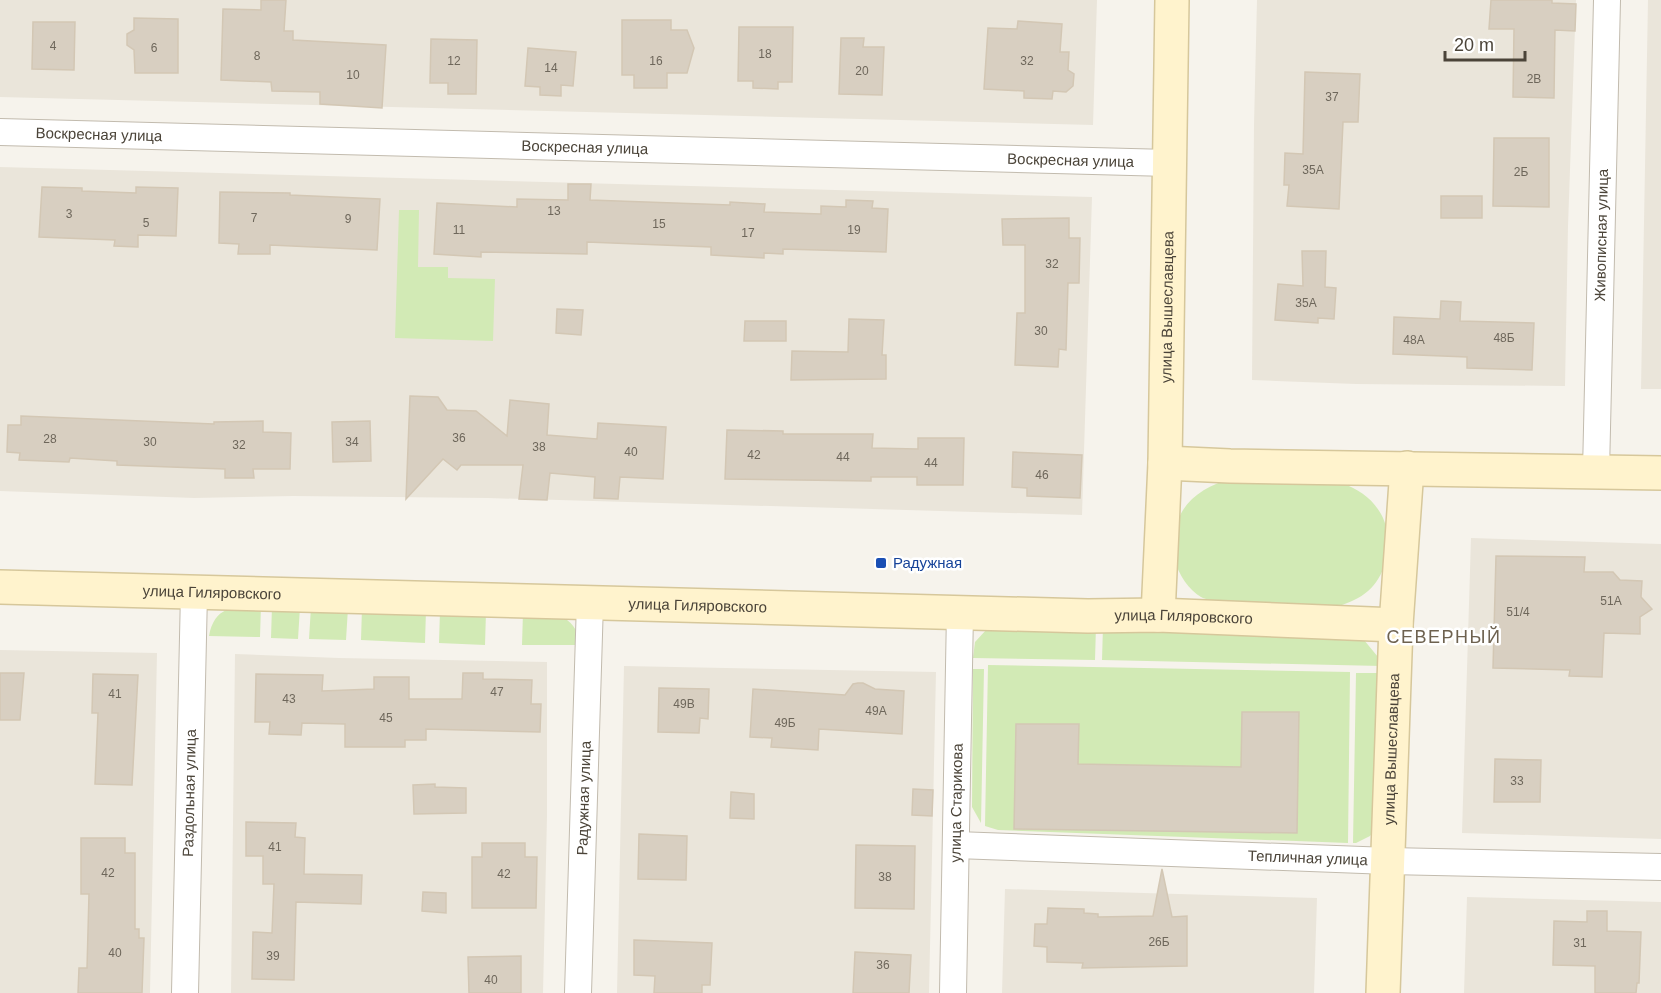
<svg xmlns="http://www.w3.org/2000/svg" width="1661" height="993" font-family="Helvetica,sans-serif">
<rect width="100%" height="100%" fill="#f6f3ec"/>
<path fill="#eae5da" d="M0,0h1097l-4,125 -1093,-28z
M1257,0h319l-8,226 -3,160 -209,-2 -104,-4 2,-255z
M1648,0h13v389h-20z
M0,167l1092,30 -10,318 -594,-17 -195,-2 -99,2 -194,-7z
M1471,538l190,6v295l-199,-6z
M0,650l157,3 -7,340h-150z
M235,654l104,4 208,4v154l-4,177h-312z
M624,666l312,6 -7,321h-312z
M1005,889l312,9 -3,95h-312z
M1467,897l194,5v91h-197z"/>
<path fill="#d2eab5" d="M399,210h20l-1,57h30v11l47,1 -2,62 -98,-3z
M1230,479l112,4c16,6 30,15 39,31 15,27 6,69 -23,84 -9,5 -20,9 -30,10 -22,1 -111,-2 -127,-11 -12,-7 -23,-23 -26,-37 -2,-8 0,-19 1,-27 1,-30 29,-47 54,-54z
M261,605l-1,32 -51,-1c6,-31 26,-29 52,-31z
M272,606l28,1 -2,32 -27,-1z
M311,607l37,1 -2,32 -37,-1z
M362,608l64,2 -1,33 -64,-3z
M440,611l46,1 -1,33 -46,-2z
M523,612c29,4 52,-2 57,33h-58z
M1096,626l-1,34 -122,-2 2,-16 12,-13z
M1103,626l261,14 14,17 4,9 -280,-6z
M988,665l362,7 -2,171 -350,-13 -13,-4z
M973,669h11l-3,154 -9,-16z
M1356,673h28l-7,154 -7,9 -14,7h-3z"/>
<path fill="#d8cfc1" stroke="#d3c7b4" stroke-width="1.5" d="M261,0h25l-2,31h9v9l93,5 -4,63 -62,-4v-12l-48,-1 -1,-9 -50,-2 2,-71 38,1z
M1491,0h61v3l24,1 -1,27 -20,-1 -1,68 -41,-1 1,-68h-25z
M134,18l44,1v54h-43l-1,-23 -7,-5v-11l7,-4z
M622,20h49v10h16l7,18 -7,25h-20v15h-33v-13h-12z
M1018,21l44,3 -2,28h9l-1,18 6,4 -1,12 -7,6 -13,-1 -1,8 -28,-1v-7l-40,-2 4,-61 29,1z
M33,22h42l-1,48 -42,-1z
M739,27h54l-1,55h-14v7l-25,-1v-7h-15z
M841,38h23l-1,9h21l-2,48 -43,-1z
M431,39l46,1 -1,54h-28v-11h-18z
M528,48l48,4 -3,34 -12,-1v11l-21,-1v-8l-15,-1z
M1305,72l55,2 -2,48h-15l-4,87 -52,-3 2,-21h-5l1,-32 18,1z
M1494,138h55v69l-56,-1z
M568,184h23l-1,16 140,5v-3l35,2 -1,8 57,2v-8l25,1v-7l27,1 -1,7 16,1 -2,43 -103,-3v5l-19,-1v5l-53,-3v-8l-124,-5v12l-106,-2v5l-47,-3 3,-51 80,4v-8l51,1z
M42,187l40,1v3l54,2v-6l42,1 -2,48 -38,-1v12l-24,-1 1,-6 -76,-3z
M220,192l70,1v2l90,4 -3,51 -107,-5v9h-32l1,-10 -20,-1z
M1441,196h41v22h-41z
M1069,218v20h11l-1,45h-11l-2,67 -7,-1 -1,18 -43,-2 2,-52h8v-68h-22l-1,-26z
M1302,251h24l-1,36 11,1 -2,31 -16,-1v5l-43,-3 3,-36 25,2z
M1441,301l20,1 -1,19 74,2 -2,47 -65,-2v-11l-74,-3 1,-37 46,2z
M557,309l26,1 -2,25 -25,-2z
M849,319l35,1 -2,35h4v24l-95,1 1,-29 56,1z
M745,321h41v20h-42z
M410,396l28,1 9,13 29,1 31,25 3,-36 39,4 -2,31 50,4 1,-16 68,4 -3,52 -43,-2 -2,22 -24,-1 1,-21 -45,-4 -3,27 -28,-1 4,-34h-62l-4,5 -14,-11 -37,40z
M21,416l193,8v-2l49,-1v11l28,1 -1,36h-37l1,9h-29v-9l-108,-4v-4l-47,-3 -1,4 -50,-2 1,-7 -13,-1 1,-27h13z
M370,421l1,40 -38,1 -1,-40z
M727,430l56,1v3h90l-1,14 46,1v-11h46l-1,47h-46v-8h-46v4l-146,-2z
M1013,452l69,3 -2,43 -53,-2v-8l-15,-1z
M1496,556l89,1 -1,15h29l7,8 22,1 -1,16 11,12 -12,8v17l-36,-1 -2,44 -33,-1 1,-6 -77,-2z
M0,673h24l-4,47h-20z
M463,673h20v6l49,1 -1,24h10l-1,28 -114,-3v11h-21v7h-60v-23l-43,-1 -1,12 -32,-1 1,-12h-15l1,-48 67,1 -1,16 52,-2v-12h35v22h53z
M93,674l45,1 -6,110 -37,-1 3,-71h-6z
M858,683h5l12,6 29,2 -2,43 -83,-5 -1,21 -47,-3 1,-9 -22,-1 3,-48 92,6 8,-11z
M659,688l50,1 -1,30 -8,-1 -1,15 -41,-1z
M1242,712h57l-2,121 -283,-4 2,-105h63l-1,40 163,3z
M1495,759l46,1 -1,42h-46z
M435,784v3l31,1v25l-52,1 -1,-29z
M913,789l20,1 -1,26 -20,-1z
M731,792l23,2v25l-24,-1z
M246,822l50,1 -1,14 10,1 -1,36 58,1 -1,29 -65,-2 -2,78 -42,-1 1,-47 19,1 2,-49h-11v-28h-17z
M639,834l48,2 -1,44 -48,-1z
M81,838h44v15h10v76h4v9h5l-2,55h-64l1,-25h8l2,-74h-8z
M482,843h43v14h12l-1,51h-64v-51h10z
M856,845l59,1 -1,63 -59,-1z
M1162,869l10,48 15,-1v50l-105,2 1,-5 -36,-1v-15l-13,-1 1,-22h12l1,-16 36,1v4l14,1v3l55,-1z
M423,892l23,1v20l-24,-2z
M1587,911h20v20l34,1 -2,51h-2l-1,10h-41v-27l-42,-1 1,-44 33,1z
M634,940l78,3 -2,42h-8v8h-48l1,-17 -21,-1z
M855,952l56,3 -2,38h-56z
M521,956v37h-52l-1,-36z"/>
<g fill="none" stroke-linecap="round" stroke-linejoin="round">
<defs>
<g id="street">
<path id="s1" d="M0,132l1169,31"/>
<path id="s2" d="M1596,471l11,-471"/>
<path id="s3" d="M956,845l433,16 272,6"/>
<path id="s4" d="M185,993l9,-400"/>
<path id="s5" d="M578,993l12,-391"/>
<path id="s6" d="M953,993l7,-381"/>
</g>
<g id="secondary">
<path d="M1165,463l65,3 431,7"/>
<path id="s7" d="M0,587l1088,29 70,-1 238,10"/>
<path id="s8" d="M1158,615l7,-152 7,-463"/>
<path id="s9" d="M1383,993l13,-368 11,-157"/>
</g>
</defs>
<use href="#street" stroke="#c2bbae" stroke-width="28"/>
<use href="#secondary" stroke="#d6c79b" stroke-width="36"/>
<use href="#street" stroke="#fff" stroke-width="26"/>
<use href="#secondary" stroke="#fff3cd" stroke-width="33"/>
</g>
<rect fill="#1a4fb4" stroke="#fff" stroke-width="2" x="875" y="557" width="12" height="12" rx="3"/>
<g text-anchor="middle" stroke-width="5" stroke-linejoin="round" paint-order="stroke">
<g font-size="12" fill="#6e675b">
<text x="53" y="50">4</text>
<text x="154" y="52">6</text>
<text x="765" y="58">18</text>
<text x="257" y="60">8</text>
<text x="454" y="65">12</text>
<text x="656" y="65">16</text>
<text x="1027" y="65">32</text>
<text x="551" y="72">14</text>
<text x="862" y="75">20</text>
<text x="353" y="79">10</text>
<text x="1534" y="83">2В</text>
<text x="1332" y="101">37</text>
<text x="1313" y="174">35А</text>
<text x="1521" y="176">2Б</text>
<text x="554" y="215">13</text>
<text x="69" y="218">3</text>
<text x="254" y="222">7</text>
<text x="348" y="223">9</text>
<text x="146" y="227">5</text>
<text x="659" y="228">15</text>
<text x="459" y="234">11</text>
<text x="854" y="234">19</text>
<text x="748" y="237">17</text>
<text x="1052" y="268">32</text>
<text x="1306" y="307">35А</text>
<text x="1041" y="335">30</text>
<text x="1504" y="342">48Б</text>
<text x="1414" y="344">48А</text>
<text x="459" y="442">36</text>
<text x="50" y="443">28</text>
<text x="150" y="446">30</text>
<text x="352" y="446">34</text>
<text x="239" y="449">32</text>
<text x="539" y="451">38</text>
<text x="631" y="456">40</text>
<text x="754" y="459">42</text>
<text x="843" y="461">44</text>
<text x="931" y="467">44</text>
<text x="1042" y="479">46</text>
<text x="1611" y="605">51А</text>
<text x="1518" y="616">51/4</text>
<text x="497" y="696">47</text>
<text x="115" y="698">41</text>
<text x="289" y="703">43</text>
<text x="684" y="708">49В</text>
<text x="876" y="715">49А</text>
<text x="386" y="722">45</text>
<text x="785" y="727">49Б</text>
<text x="1517" y="785">33</text>
<text x="275" y="851">41</text>
<text x="108" y="877">42</text>
<text x="504" y="878">42</text>
<text x="885" y="881">38</text>
<text x="1159" y="946">26Б</text>
<text x="1580" y="947">31</text>
<text x="115" y="957">40</text>
<text x="273" y="960">39</text>
<text x="883" y="969">36</text>
<text x="491" y="984">40</text>
</g>
<g font-size="15" fill="#4b4439" stroke="#fff">
<text dy="5" stroke="none"><textPath href="#s1" startOffset="99">Воскресная улица</textPath></text>
<text dy="5" stroke="none"><textPath href="#s1" startOffset="585">Воскресная улица</textPath></text>
<text dy="5" stroke="none"><textPath href="#s1" startOffset="1071">Воскресная улица</textPath></text>
<text dy="5" stroke="none"><textPath href="#s2" startOffset="236">Живописная улица</textPath></text>
<text dy="5" stroke="none"><textPath href="#s8" startOffset="308">улица Вышеславцева</textPath></text>
<text dy="5" stroke="none"><textPath href="#s7" startOffset="212">улица Гиляровского</textPath></text>
<text dy="5" stroke="none"><textPath href="#s7" startOffset="698">улица Гиляровского</textPath></text>
<text dy="5" stroke="none"><textPath href="#s7" startOffset="1184">улица Гиляровского</textPath></text>
<text dy="5" stroke="none"><textPath href="#s9" startOffset="244">улица Вышеславцева</textPath></text>
<text dy="5" stroke="none"><textPath href="#s4" startOffset="200">Раздольная улица</textPath></text>
<text dy="5" stroke="none"><textPath href="#s5" startOffset="195">Радужная улица</textPath></text>
<text dy="5" stroke="none"><textPath href="#s6" startOffset="190">улица Старикова</textPath></text>
<text dy="5" stroke="none"><textPath href="#s3" startOffset="352">Тепличная улица</textPath></text>
</g>
<g font-size="15" fill="#164399" stroke="#fff" text-anchor="start">
<text x="893" y="568">Радужная</text>
</g>
<g font-size="18" letter-spacing="1.5" fill="#6e6250" stroke="#fff">
<text x="1444" y="643">СЕВЕРНЫЙ</text>
</g>
</g>
<path d="M1445 51v9h80v-9" fill="none" stroke="#4b4439" stroke-width="3"/>
<text x="1454" y="51" font-size="18" fill="#4b4439" stroke="#ffffff" stroke-width="4.5" paint-order="stroke">20 m</text>
</svg>
